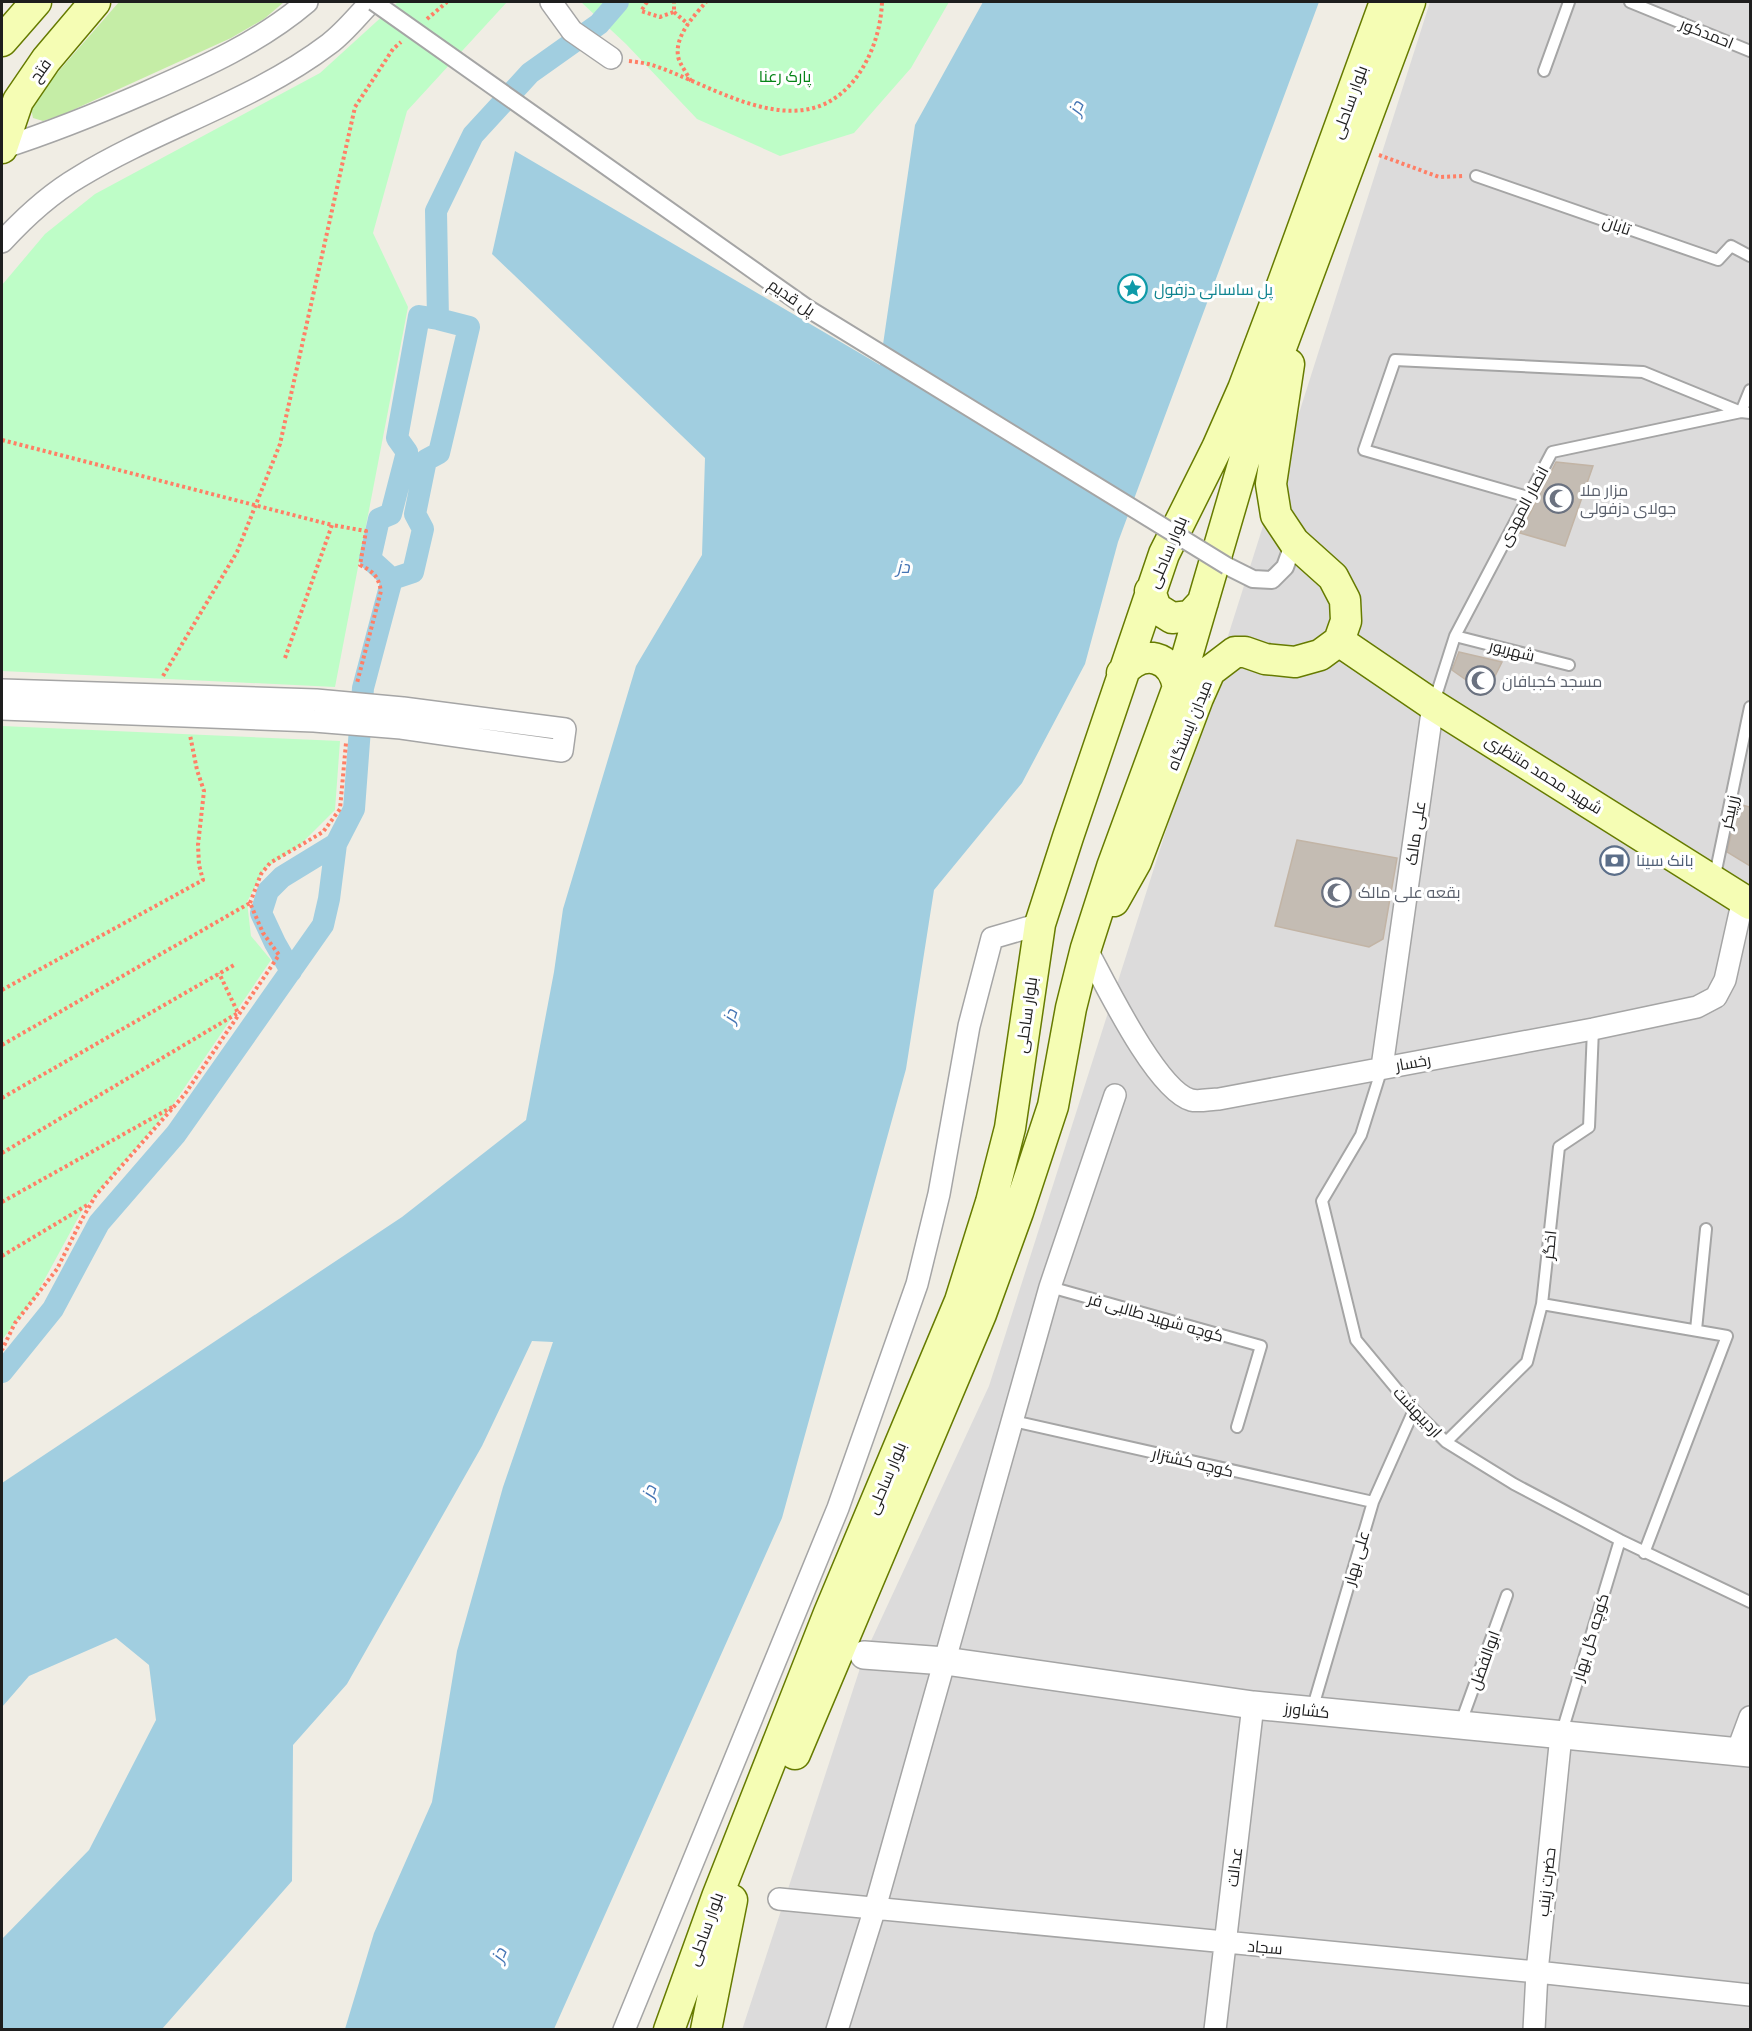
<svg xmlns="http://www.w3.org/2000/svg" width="1752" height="2031" font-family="Karla,Cairo,sans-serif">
<rect width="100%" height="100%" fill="#f0ede4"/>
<path fill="#dcdbdb" d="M1430,2h320v2027l-1008,1 122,-374 125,-270z"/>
<path fill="#c5eda6" d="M119,2h165l-20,17 -33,19 -167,76 -21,7 -10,-3 -2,-9 6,-13z"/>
<path fill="#befdc7" d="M398,2h109l-100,109 -34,122 35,74 -73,380 -333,-16v-386l43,-51 50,-40 225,-121z
M581,2h368l-38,66 -57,65 -74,23 -83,-37 -71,-75z
M2,726l338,15 -5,69 -36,36 -35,23 -17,33 4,34 20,24 -101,149 -87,100 -48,88 -33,43z"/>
<path fill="#a1cee0" d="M983,2h336l-201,540 -33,122 -63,119 -88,107 -28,179 -124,449 -228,511h-209l29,-96 58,-131 25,-151 46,-164 50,-145 -21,-1 -50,105 -135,238 -54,61 -1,136 -130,148h-160v-90l87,-89 67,-130 -7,-55 -33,-27 -87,38 -27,31v-224l400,-266 124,-97 28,-148 9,-63 73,-243 66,-111 3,-97 -213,-204 23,-103 365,214 35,-240z"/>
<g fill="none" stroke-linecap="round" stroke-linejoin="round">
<path stroke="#a1cee0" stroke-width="22" d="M392,579l-22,-20 9,-40 12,-5 16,-62 -10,-14 22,-122 19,3
M291,971l-16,-28 -14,-30 7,-22 14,-14 54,-33
M2,1372l51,-63 46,-86 77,-89 147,-209 6,-26 7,-55 18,-35 9,-121 29,-109 21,-7 10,-43 -8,-15 11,-54 13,-7 30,-126 -31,-8 -2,-108 37,-76 57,-62 69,-49 19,-22"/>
</g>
<path fill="#c4bcb3" stroke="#c2b4a5" stroke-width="1.5" d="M1556,462l37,4 -28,80 -45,-13z
M1459,652l43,10 -16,32 -34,-24z
M1738,804l12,3v59l-23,-14z
M1297,840l100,18 -14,81 -14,8 -94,-21z"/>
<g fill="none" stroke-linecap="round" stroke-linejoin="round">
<defs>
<path id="service" d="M1630,2l120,49
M1544,71l25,-69
M1476,176l242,84 13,-14 19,10
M1750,390l-9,22 9,1
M1528,497l-164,-47 31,-90 248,12 98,40
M1455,636l114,29
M1434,702l21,-66 97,-184 189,-40
M1714,880l36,-173
M1382,1068l-21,67 -39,66 34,139 58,70 32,32 68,42 106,56 130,62
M1050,1287l211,59 -24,81
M1542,1304l185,32 -83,217
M1696,1330l10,-101
M1013,1421l360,81
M1446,1442l81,-80 15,-58 17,-157 30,-20 4,-98
M1312,1710l61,-208 41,-92
M1460,1725l47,-130
M1561,1735l59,-195"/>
<path id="pedestrian" d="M1227,566l26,13 19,1 13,-13 9,-25"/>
<path id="minor" d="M551,2l21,29 39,27
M2,148c50,-16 97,-35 145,-56 57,-25 113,-50 160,-90
M2,242c22,-24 48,-48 77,-65 80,-49 175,-76 250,-133 16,-12 29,-29 42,-42
M2,690l314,10 87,8 162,21 -3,22 -161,-23 -87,-7 -312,-12
M1086,948c18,33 70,142 105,152 8,2 20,-1 28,-1l374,-70 104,-22 19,-10 9,-17 18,-81
M1382,1067l51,-362
M1737,1752l13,-35
M779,1899l758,73 213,23
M624,2030l214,-522 79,-224 22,-90 30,-168 23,-88 48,-14
M837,2030l38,-122 175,-621 65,-192
M1215,2030l38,-325
M1534,2030l3,-58 24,-237"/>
<path id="tertiary" d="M864,1655l81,6 308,44 497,48"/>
<path id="secondary" d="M2,41l34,-39
M2,148l16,-47 28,-41 49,-58
M1150,591l6,17 16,10 18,-2 13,-14
M1339,641l94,64 317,199
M1122,673c21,-25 50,-18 56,14
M1114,901l22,-39 62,-164 12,-27 25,-19h10l20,7 30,3 25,-7 19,-14 7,-20 -1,-21 -12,-23 -39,-35 -18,-27 -5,-31 18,-120
M795,1754l186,-440 37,-102 35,-106 18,-98 15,-60 26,-81 66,-180 85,-291 147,-394
M669,2030l48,-133 112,-284 131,-312 31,-99 19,-74 30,-204 28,-87 96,-283 53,-106 26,-59 34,-90 108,-297
M706,2030l26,-130"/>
</defs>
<use href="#service" stroke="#a5a5a5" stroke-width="14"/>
<use href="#pedestrian" stroke="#a5a5a5" stroke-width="20"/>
<use href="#minor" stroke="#a5a5a5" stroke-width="24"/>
<use href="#tertiary" stroke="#a5a5a5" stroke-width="30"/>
<use href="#secondary" stroke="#667b00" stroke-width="33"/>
<path stroke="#ff7f66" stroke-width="4" stroke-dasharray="3 3" stroke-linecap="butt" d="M647,2l-6,9 19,6 14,-5v-10
M674,12l14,12
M427,19l20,-17
M629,61c8,1 16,2 23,4 60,19 143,80 198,20 20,-22 31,-54 32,-83
M691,81c-4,-7 -9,-14 -12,-21 -7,-22 15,-44 27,-58
M1379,155l60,22 24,-1
M2,440l330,85
M285,658l47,-133 34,6 -6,34c14,7 18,11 21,26l-24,92
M163,676l74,-124 43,-108 75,-337 38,-58 8,-7
M250,903l11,-29 9,-11 53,-31 17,-23 6,-66
M2,990l201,-110 -4,-15 -1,-20 6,-54 -7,-21 -7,-35
M2,1045l248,-142 13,30 16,22 -94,139 -89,101 -14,24 -25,50 -42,54 -13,27
M2,1098l232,-133
M2,1153l236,-140 -19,-40
M2,1202l172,-96
M2,1256l87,-52"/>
<use href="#service" stroke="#fff" stroke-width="10"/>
<use href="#pedestrian" stroke="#fff" stroke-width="16"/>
<use href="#minor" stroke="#fff" stroke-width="21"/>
<use href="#tertiary" stroke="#fff" stroke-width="27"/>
<use href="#secondary" stroke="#f5fdb4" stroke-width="30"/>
<defs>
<path id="pedestrian-bridge" d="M374,2l433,306 420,258"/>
</defs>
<use href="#pedestrian-bridge" stroke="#a5a5a5" stroke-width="20" stroke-linecap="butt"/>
<use href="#pedestrian-bridge" stroke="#fff" stroke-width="16"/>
</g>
<defs>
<symbol id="sight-ring" viewBox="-11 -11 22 22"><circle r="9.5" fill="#fff" stroke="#0f9aa8" stroke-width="1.5"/><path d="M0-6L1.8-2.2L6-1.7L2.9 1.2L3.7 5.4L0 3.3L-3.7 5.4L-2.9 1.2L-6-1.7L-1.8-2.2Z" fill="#0f9aa8"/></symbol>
<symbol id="mosque-ring" viewBox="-11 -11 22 22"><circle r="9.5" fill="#fff" stroke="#6b7280" stroke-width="1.5"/><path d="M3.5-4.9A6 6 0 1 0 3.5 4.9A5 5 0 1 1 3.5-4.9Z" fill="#6b7280"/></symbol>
<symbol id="bank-ring" viewBox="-11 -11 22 22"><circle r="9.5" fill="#fff" stroke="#5c6f8a" stroke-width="1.5"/><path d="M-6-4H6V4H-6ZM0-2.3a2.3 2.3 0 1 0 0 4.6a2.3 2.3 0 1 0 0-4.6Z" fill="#5c6f8a"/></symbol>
</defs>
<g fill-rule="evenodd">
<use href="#sight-ring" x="1116" y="272" width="33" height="33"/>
<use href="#mosque-ring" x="1542" y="482" width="33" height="33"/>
<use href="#mosque-ring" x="1464" y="664" width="33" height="33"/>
<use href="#bank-ring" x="1598" y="844" width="33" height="33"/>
<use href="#mosque-ring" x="1320" y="876" width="33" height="33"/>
</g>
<g text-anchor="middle" stroke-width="6" stroke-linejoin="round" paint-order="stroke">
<g font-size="16" fill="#1e1e1e" stroke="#fff">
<text transform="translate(1707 33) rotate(22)" y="6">احمدکور</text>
<text transform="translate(40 70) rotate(-54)" y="6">فتح</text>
<text transform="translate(1349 102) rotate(-70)" y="6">بلوار ساحلی</text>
<text transform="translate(1617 225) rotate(19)" y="6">تابان</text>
<text transform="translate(792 297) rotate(34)" y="6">پل قدیم</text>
<text transform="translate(1523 506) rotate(-62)" y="6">انصار المهدی</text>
<text transform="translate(1167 552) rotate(-67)" y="6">بلوار ساحلی</text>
<text transform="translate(1512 650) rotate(14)" y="6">شهریور</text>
<text transform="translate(1189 725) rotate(-68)" y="6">میدان ایستگاه</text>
<text transform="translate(1544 774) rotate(32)" y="6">شهید محمد منتظری</text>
<text transform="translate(1729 812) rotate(-78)" y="6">زرپیکر</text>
<text transform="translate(1415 833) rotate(-82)" y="6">علی مالک</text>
<text transform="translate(1026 1015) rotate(-82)" y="6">بلوار ساحلی</text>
<text transform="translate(1413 1062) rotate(-10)" y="6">رخسار</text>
<text transform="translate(1549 1245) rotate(-84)" y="6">اخگر</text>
<text transform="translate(1156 1317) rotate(16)" y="6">کوچه شهید طالبی فر</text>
<text transform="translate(1418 1412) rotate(47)" y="6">اردیبهشت</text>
<text transform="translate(1193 1462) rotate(13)" y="6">کوچه کشتزار</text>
<text transform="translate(886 1478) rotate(-67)" y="6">بلوار ساحلی</text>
<text transform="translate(1356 1558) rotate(-74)" y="6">علی بهار</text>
<text transform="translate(1590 1637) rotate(-73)" y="6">کوچه گل بهار</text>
<text transform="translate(1484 1660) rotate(-70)" y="6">ابوالفضل</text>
<text transform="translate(1307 1710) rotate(6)" y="6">کشاورز</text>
<text transform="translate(1234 1867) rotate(-83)" y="6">عدالت</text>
<text transform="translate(1546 1882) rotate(-84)" y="6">حضرت زینب</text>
<text transform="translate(705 1929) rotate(-70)" y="6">بلوار ساحلی</text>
<text transform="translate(1265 1947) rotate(5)" y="6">سجاد</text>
</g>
<g font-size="16" fill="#058417" stroke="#fff">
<text x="785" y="82">پارک رعنا</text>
</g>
<g font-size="16" fill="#0d838f" stroke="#fff" text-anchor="start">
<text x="1154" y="295">پل ساسانی دزفول</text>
</g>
<g font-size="16" fill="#5b616d" stroke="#fff" text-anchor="start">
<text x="1580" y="496">مزار ملا<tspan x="1580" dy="18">جولای دزفولی</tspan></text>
<text x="1502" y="687">مسجد کجبافان</text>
<text x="1358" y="898">بقعه علی مالک</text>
</g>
<g font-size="16" fill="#4e5e75" stroke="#fff" text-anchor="start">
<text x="1636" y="866">بانک سینا</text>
</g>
<g font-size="18" font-style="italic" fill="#4575b4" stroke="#fff">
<text transform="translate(1076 108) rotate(-68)" y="6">دز</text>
<text x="903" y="573">دز</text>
<text transform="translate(730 1016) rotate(-72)" y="6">دز</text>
<text transform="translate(649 1492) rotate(-72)" y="6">دز</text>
<text transform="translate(499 1955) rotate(-68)" y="6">دز</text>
</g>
</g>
<rect width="1752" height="2031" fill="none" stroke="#1e1e1e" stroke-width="6"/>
</svg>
